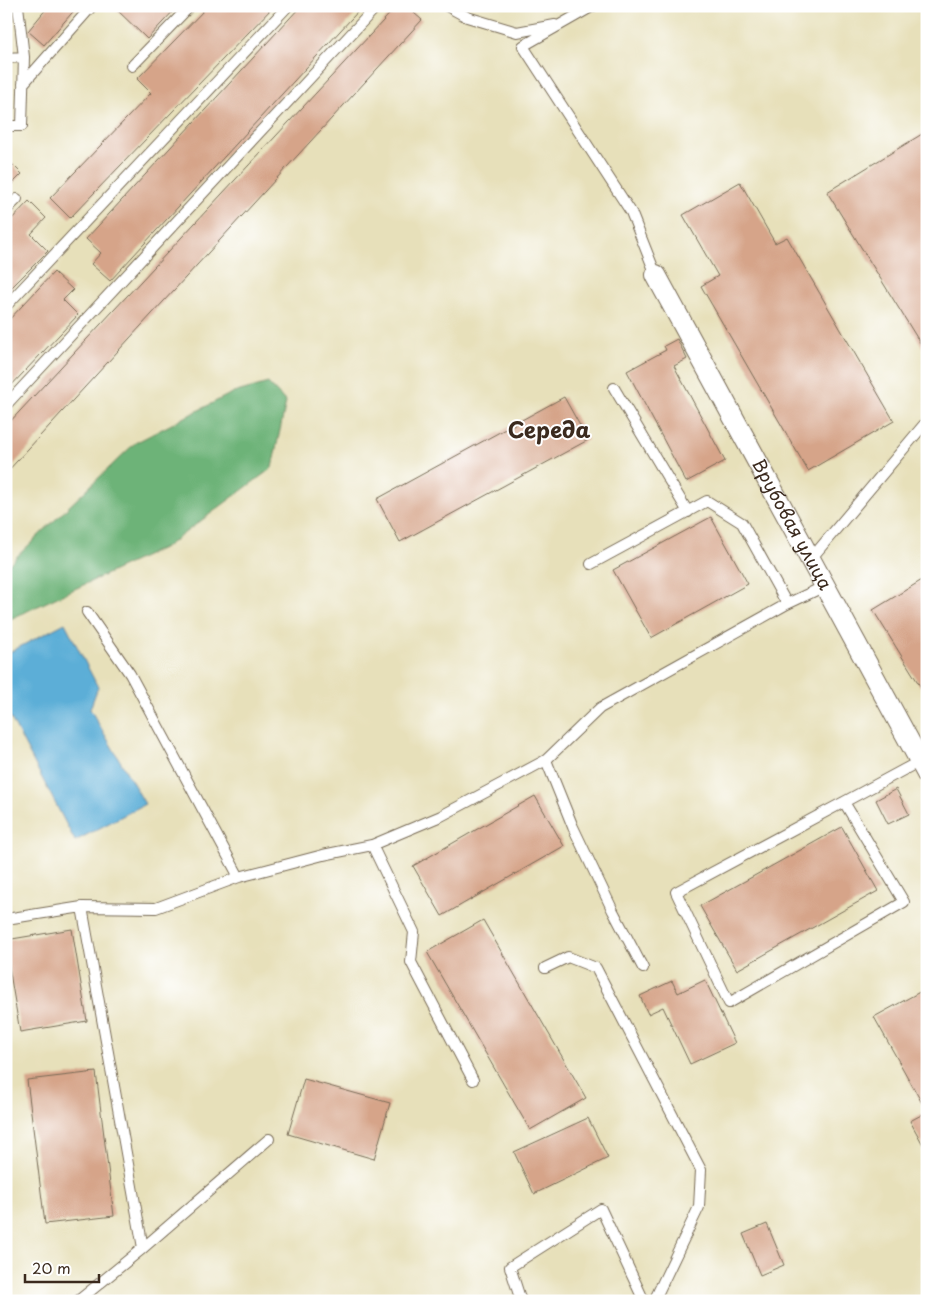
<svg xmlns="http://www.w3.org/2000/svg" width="933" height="1307" font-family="'Playpen Sans',sans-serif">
<rect width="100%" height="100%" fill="#fff"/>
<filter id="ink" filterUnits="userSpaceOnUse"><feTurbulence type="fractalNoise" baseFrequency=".02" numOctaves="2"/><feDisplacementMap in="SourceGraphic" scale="10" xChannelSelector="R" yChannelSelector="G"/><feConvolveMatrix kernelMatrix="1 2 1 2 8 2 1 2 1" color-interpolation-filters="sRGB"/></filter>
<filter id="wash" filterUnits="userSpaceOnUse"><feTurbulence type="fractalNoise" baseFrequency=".0096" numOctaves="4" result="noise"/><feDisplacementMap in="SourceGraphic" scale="20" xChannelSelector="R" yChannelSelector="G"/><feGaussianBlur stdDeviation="1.12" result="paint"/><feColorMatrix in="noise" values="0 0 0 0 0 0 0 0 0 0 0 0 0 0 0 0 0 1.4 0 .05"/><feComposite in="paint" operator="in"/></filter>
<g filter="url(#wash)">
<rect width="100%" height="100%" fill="#e7e0ba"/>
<path fill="#6db378" stroke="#546e4b" d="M268,383l18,19 -14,66 -105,78 -161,75v-54l129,-124 95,-49z"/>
<path fill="#5baed7" stroke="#4b6c7a" d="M65,623l33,64 -8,22 55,95 -70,37 -69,-132v-55z"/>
<g id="blocks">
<path fill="#d6a489" d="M45,6h33l-34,39 -16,-14 19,-23z
M113,6h65l-31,33z
M208,6h66l-204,212 -20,-20 101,-105 -14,-14z
M301,6h62l-253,275 -19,-17 10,-11 -15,-14z
M397,6h9l16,14 -416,453v-47z
M6,78l4,1 -2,31h-2z
M927,131v223l-100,-162z
M6,158l16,16 -16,16z
M740,182l35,61 12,-6 107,184 -86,50 -107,-185 17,-10 -35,-61z
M29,201l17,17 -15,16 17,17 -42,42v-68z
M54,272l19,18 -10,10 15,15 -72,76v-68z
M677,339l10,20 -13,7 51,95 -39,21 -59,-111 39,-21 -2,-4z
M564,397l24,43 -188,102 -23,-43z
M711,517l37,67 -97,54 -38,-68z
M927,577v120l-54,-87z
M896,789l13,25 -21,10 -12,-24z
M535,796l29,50 -122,70 -29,-50z
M842,827l36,64 -141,79 -37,-64z
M483,920l103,178 -56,32 -103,-178z
M72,929l15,92 -67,11 -14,-83v-9z
M705,980l30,63 -45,21 -27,-57 -15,7 -8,-18 32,-15 6,12z
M927,988v164l-17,-31 17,-9 -53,-95z
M96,1072l18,144 -69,8 -18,-144z
M304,1079l86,24 -16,56 -86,-25z
M588,1118l20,40 -74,36 -20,-42z
M767,1224l17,41 -24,10 -17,-41z"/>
</g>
</g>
<g filter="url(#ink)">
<use href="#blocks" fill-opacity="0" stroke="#776a55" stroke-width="1"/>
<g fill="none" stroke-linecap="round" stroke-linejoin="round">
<defs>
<path id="lane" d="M447,6l20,11 50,15 38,-7
M593,6l-70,40 108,166 25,63
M6,58l18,-1
M132,66l58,-60
M23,84l69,-78
M6,126h16l2,-69 -6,-51
M6,210l11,-11
M6,306l282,-300
M614,388l74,124
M6,405l371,-399
M810,560l117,-139
M591,564l116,-63 35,22 45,81
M87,612l43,62 109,203
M546,760l27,67 40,84 30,57
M844,802l-168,90 53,111 175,-101 -60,-100 76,-41
M372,845l42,87 -3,30 62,118
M6,919l76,-12 74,1 83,-31 84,-22 49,-10 69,-29 105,-56 54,-52 187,-104 38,-18
M545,968l23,-11 28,11 105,202 -2,37 -45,94
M143,1248l126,-109
M78,1301l65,-53 -61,-341
M521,1301l-11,-34 91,-58 43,92"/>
<g id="street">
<path id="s1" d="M656,275l271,499"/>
</g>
</defs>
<use href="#lane" stroke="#776a55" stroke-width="12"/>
<use href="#street" stroke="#776a55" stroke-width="22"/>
<use href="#lane" stroke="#fff" stroke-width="10"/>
<use href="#street" stroke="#fff" stroke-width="20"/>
</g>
</g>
<g text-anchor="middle" stroke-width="4" stroke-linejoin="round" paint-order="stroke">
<g font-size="18" fill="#3b2a1e" stroke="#fff">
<text dy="6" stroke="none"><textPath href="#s1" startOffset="284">Врубовая улица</textPath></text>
</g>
<g font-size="22" font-weight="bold" fill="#3b2a1e" stroke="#fff">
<text x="549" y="438">Середа</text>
</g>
</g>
<rect width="933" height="1307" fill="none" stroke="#fff" stroke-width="25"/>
<path d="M25 1274v8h74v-8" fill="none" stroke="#3b2a1e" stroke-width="2.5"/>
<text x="32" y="1274" font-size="15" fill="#3b2a1e" stroke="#ffffff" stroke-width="4" paint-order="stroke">20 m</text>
</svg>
